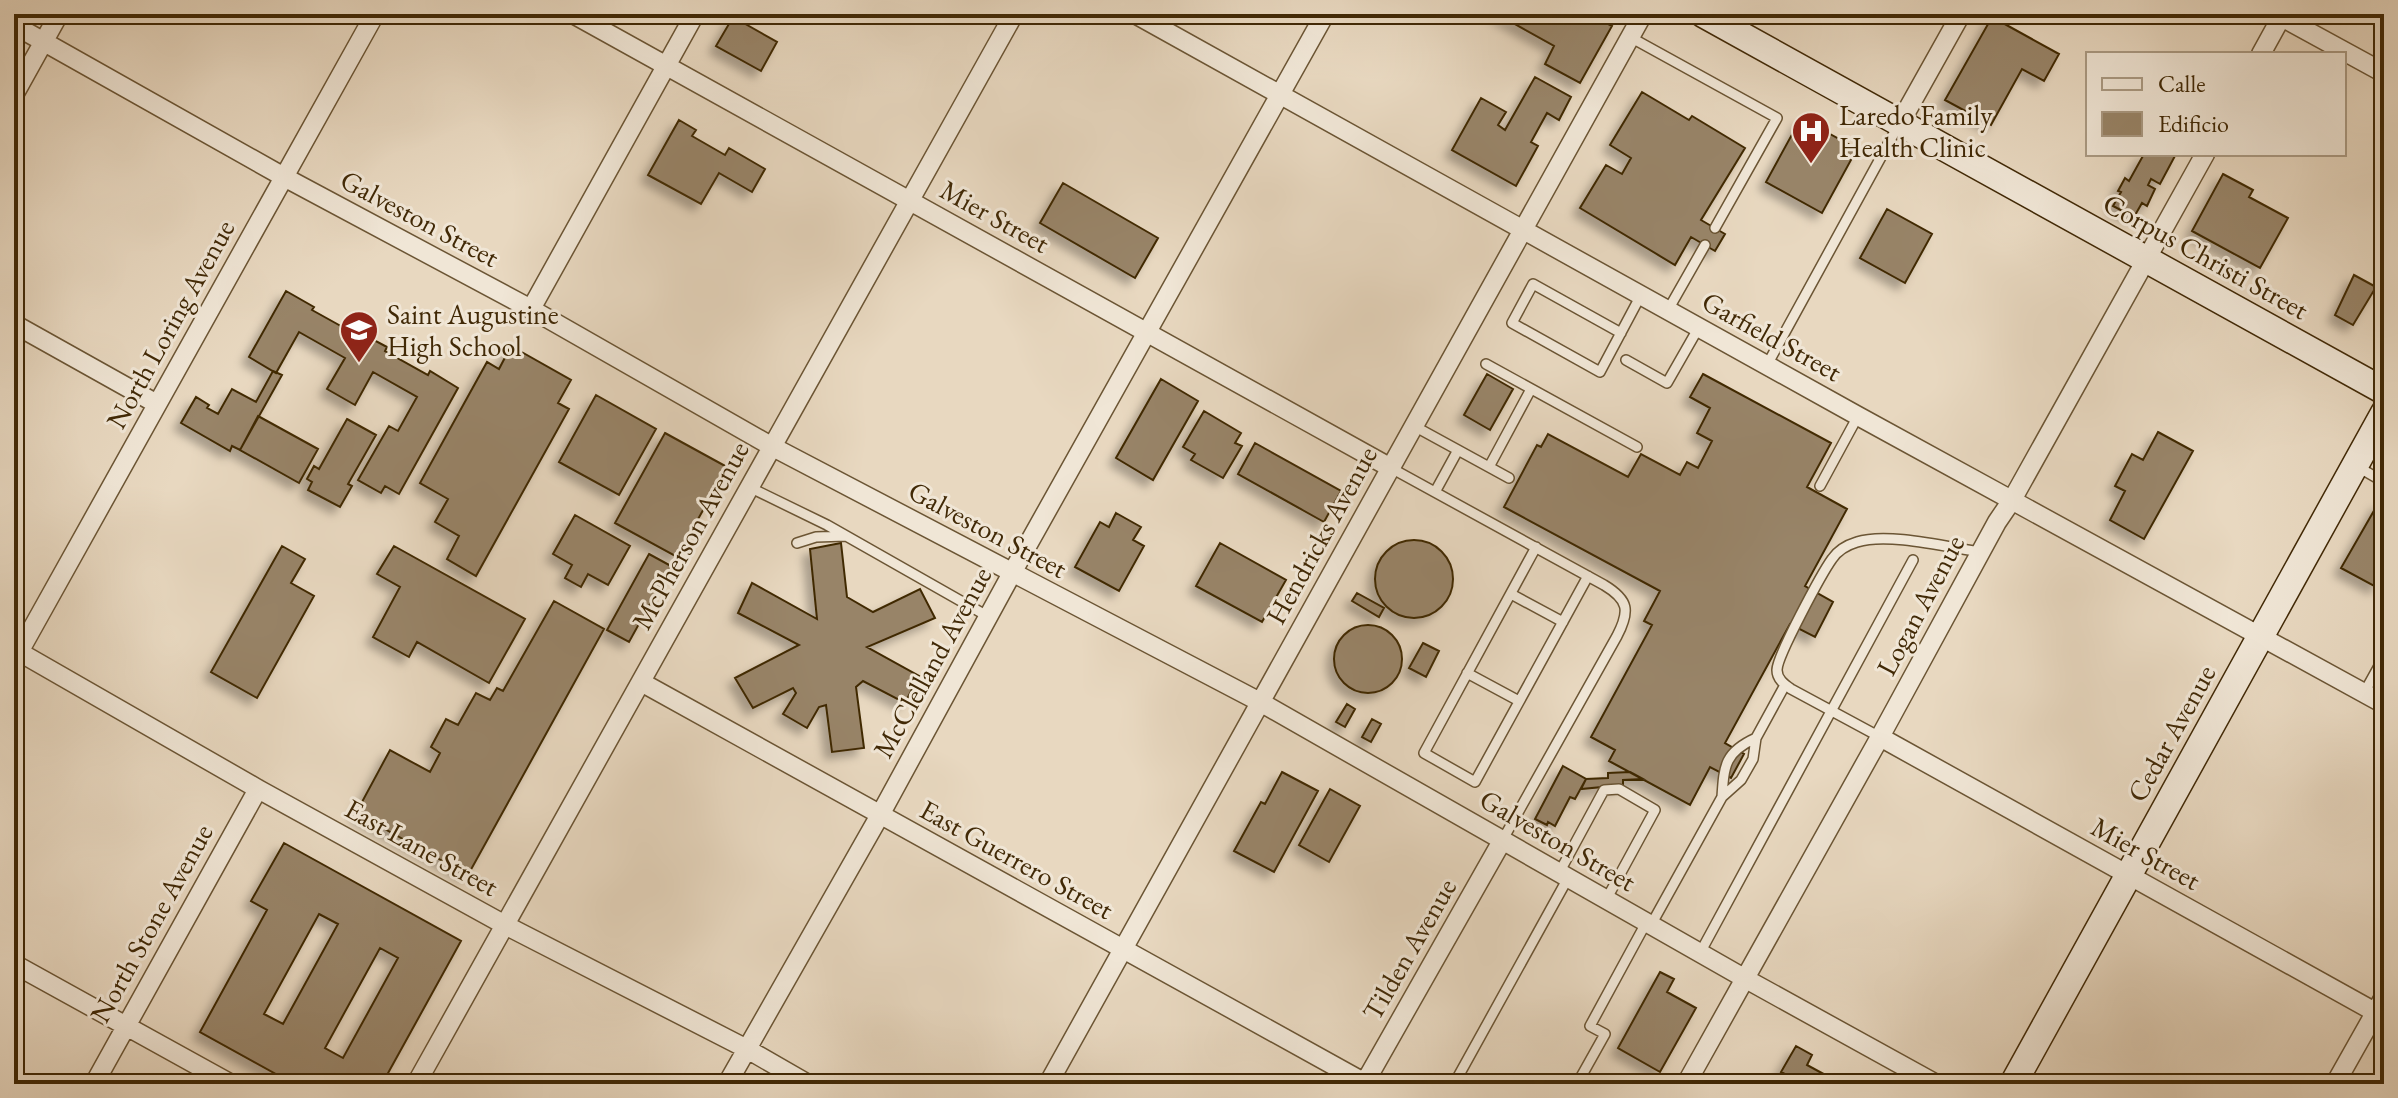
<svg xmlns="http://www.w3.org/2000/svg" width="2398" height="1098" font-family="'EB Garamond',serif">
<defs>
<filter id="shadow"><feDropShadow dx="-7" dy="7" stdDeviation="4" flood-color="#0004"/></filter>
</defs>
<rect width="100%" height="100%" fill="#e8d8c0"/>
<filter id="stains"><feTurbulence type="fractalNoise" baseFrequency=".0025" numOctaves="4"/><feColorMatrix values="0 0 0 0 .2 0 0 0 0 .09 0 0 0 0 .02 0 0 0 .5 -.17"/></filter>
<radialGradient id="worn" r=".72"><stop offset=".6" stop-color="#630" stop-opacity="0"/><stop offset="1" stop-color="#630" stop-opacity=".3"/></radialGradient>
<path fill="#988467" stroke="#412906" stroke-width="2" fill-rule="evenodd" filter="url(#shadow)" d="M1497,14h93l22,12 -32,57 -35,-19 9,-18z
M733,17l44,25 -16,29 -45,-25z
M1992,17l67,37 -15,27 -22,-12 -31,56 -46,-25z
M1535,77l36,20 -12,23 -12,-7 -16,29 7,4 -22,40 -64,-36 29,-52 25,14 -8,13 7,5z
M1642,92l47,28 3,-4 53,32 -44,72 24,14 -10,17 -24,-14 -16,28 -95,-57 26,-43 16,9 9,-16 -21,-13z
M1801,118l56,31 -35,64 -56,-31z
M679,120l17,10 -4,6 33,19 4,-7 36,21 -13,23 -33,-19 -18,31 -53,-29z
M2144,154h32l-16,30 -9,-5 -3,6 7,4 -8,17 -5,-3 -8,14 -21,-11 8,-14 -3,-1 7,-13 4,3z
M2223,174l30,16 -4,7 39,21 -28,50 -68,-37z
M1063,183l95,55 -23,40 -95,-55z
M1887,209l45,25 -27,49 -45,-25z
M2354,275l22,12 -23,38 -18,-10z
M286,291l28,16 -2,3 45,25 2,-3 28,15 -2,4 43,24 2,-4 28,17 -59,106 -14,-8 -4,7 -23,-13 31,-54 9,5 19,-34 -44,-25 -18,33 -28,-16 18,-31 -46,-26 -23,41 -27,-16z
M511,346l60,34 -13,23 11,6 -93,167 -29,-17 12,-23 -24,-14 13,-23 -28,-16 67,-121 12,7z
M273,371l9,4 -42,75 -8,-4 -2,5 -49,-28 15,-26 13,8 -2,3 11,6 14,-25 24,13z
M1487,374l26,15 -23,41 -26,-15z
M1703,374l128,69 -24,44 40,22 -42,77 28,16 -18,35 -25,-13 -65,119 19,11 -13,24 -21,-11 -20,38 -81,-44 6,-11 -24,-13 61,-112 -8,-4 16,-30 -156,-84 33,-62 4,2 7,-13 80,43 13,-23 39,21 7,-13 11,6 14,-27 -15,-8 13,-25 -20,-11z
M1161,379l37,22 -45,79 -37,-22z
M596,395l60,34 -37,66 -60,-33z
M1204,411l37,22 -6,10 7,3 -19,32 -32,-18 4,-6 -12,-7z
M258,416l60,33 -19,34 -59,-33z
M347,419l29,16 -28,49 4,2 -12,21 -32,-17 4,-8 -5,-3 7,-13 5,3z
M2158,432l35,19 -49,88 -34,-19 15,-29 -10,-5 17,-32 11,6z
M665,433l62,34 -50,90 -62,-34z
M1255,443l86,48 -17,31 -86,-48z
M2379,502l5,3v67l-8,15 -35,-19z
M1116,513l25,14 -8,13 11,6 -25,45 -44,-24 25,-45 9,5z
M575,515l55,31 -22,39 -20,-11 -7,13 -16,-9 7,-13 -19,-11z
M1375 579a39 39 0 1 1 78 0a39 39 0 1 1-78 0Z
M841,543l6,54 26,15 47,-23 15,29 -68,29 52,29 -14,27 -42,-22 -7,6 8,61 -32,4 -6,-47 -7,2 -12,21 -24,-14 13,-21 -3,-5 -40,20 -18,-30 64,-33 -61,-32 14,-30 65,36 -7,-70z
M1220,543l66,37 -24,42 -66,-36z
M282,546l23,13 -14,24 23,13 -57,102 -46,-26z
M394,546l131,73 -36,64 -72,-41 -8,15 -36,-20 27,-50 -23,-13z
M649,554l22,12 -42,76 -22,-12z
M1357,593l27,15 -5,9 -27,-16z
M554,601l50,28 -136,246 -112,-62 34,-63 40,22 10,-19 -9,-6 15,-28 12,6 18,-32 14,7 7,-12 6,3z
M1334 659a34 34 0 1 1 68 0a34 34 0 1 1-68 0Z
M1423,643l16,8 -13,26 -17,-9z
M1347,704l8,5 -10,18 -9,-5z
M1372,719l9,5 -10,18 -9,-5z
M1563,766l23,13 -11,20 -5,-2 -15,29 -7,-4 -1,3 -12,-6z
M1282,772l36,19 -44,81 -40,-21 27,-49 4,2z
M1630,772l13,7 -20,1v5l-42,4 5,-10 22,-1v-5z
M1330,789l30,17 -31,56 -30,-17z
M284,843l177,98 -79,143h-88l-94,-52 67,-122 -16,-9zM319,914l19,10 -55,100 -19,-10zM380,948l18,10 -55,100 -18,-10z
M1660,972l14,7 -7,13 29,16 -36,64 -42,-24z
M1796,1046l16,9 -5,10 35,19h-45l1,-3 -17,-9z"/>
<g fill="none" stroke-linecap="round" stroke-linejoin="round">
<defs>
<path id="lane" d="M1630,37l147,81 -62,110
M1668,310l37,-65
M1621,333l-88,-49 -21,39 88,49 41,-77
M1626,360l41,23 32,-56
M1486,364l151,83
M1767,365l131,-239
M1414,426l95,52
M1489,467l42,-78
M2358,467l26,15
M1391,468l213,117c25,15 26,26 13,51l-115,205
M1820,486l38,-70
M749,487l78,38 162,92
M1435,492l23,-42
M797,543l19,-6 30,-1
M1536,547l-112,206 51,29 113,-206
M1511,594l52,28
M1467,673l52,28
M2364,693l20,-36
M1880,737l-89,-48c-7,-5 -14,-10 -14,-19 0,-14 45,-97 55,-111 6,-9 15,-14 25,-17 30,-10 90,5 123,10
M1722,797c2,-32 3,-45 34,-59
M1559,873l45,-83 15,-1 36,21 -49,90
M1651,925l71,-128 19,-17 12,-21 3,-21 29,-53
M1700,953l213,-393
M1454,1084l114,-206
M1577,1084l28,-50 -15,-8 56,-103"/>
<path id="street" d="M573,14l818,454
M1135,14l723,402 526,288
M2276,14l108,59
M14,25l270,152 247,132 240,137 489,256 484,276 192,106
M2261,54l22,-40
M14,95l45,-81
M1900,123l61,-109
M531,309l164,-295
M14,324l143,80
M14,649l244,140 247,136 242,124 61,35
M14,661l361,-647
M641,682l726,402
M1880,737l504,280
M14,964l217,120
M94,1084l164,-295
M416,1084l598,-1070
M727,1084l153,-269 132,-242 313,-559
M1048,1084l595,-1070
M1364,1084l138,-243
M1686,1084l194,-347 117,-215 15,-22 193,-346
M2335,1084l49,-87"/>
<path id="secondary" d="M1703,14l681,377
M2013,1084l371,-671"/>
</defs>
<use href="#lane" stroke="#6b5534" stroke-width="12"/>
<use href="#street" stroke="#6b5534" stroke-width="21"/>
<use href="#secondary" stroke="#412906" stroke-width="29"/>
<use href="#lane" stroke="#f0e6d6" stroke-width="9"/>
<use href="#street" stroke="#f0e6d6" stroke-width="18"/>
<use href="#secondary" stroke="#f0e6d6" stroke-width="26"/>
</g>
<defs>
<symbol id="hospital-pin" viewBox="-11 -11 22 30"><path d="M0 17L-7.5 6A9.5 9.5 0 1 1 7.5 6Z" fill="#8f2418" stroke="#f0e6d6"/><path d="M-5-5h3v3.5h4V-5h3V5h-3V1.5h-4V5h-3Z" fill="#fff"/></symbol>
<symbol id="school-pin" viewBox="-11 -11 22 30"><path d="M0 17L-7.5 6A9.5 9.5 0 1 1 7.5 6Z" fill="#8f2418" stroke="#f0e6d6"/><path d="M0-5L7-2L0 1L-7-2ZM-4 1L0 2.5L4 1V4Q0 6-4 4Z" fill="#fff"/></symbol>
</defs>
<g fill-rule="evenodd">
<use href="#hospital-pin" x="1789" y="109" width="44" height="60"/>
<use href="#school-pin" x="337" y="308" width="44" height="60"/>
</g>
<g text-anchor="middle" stroke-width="6" stroke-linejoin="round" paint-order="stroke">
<g font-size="28" fill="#412906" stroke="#f0e6d6" text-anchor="start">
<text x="1839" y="125">Laredo Family<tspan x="1839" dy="32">Health Clinic</tspan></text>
<text x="387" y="324">Saint Augustine<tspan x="387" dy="32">High School</tspan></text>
</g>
<g font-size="28" fill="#412906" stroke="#f0e6d6">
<text transform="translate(995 216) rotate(29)" y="10">Mier Street</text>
<text transform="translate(420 218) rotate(28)" y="10">Galveston Street</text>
<text transform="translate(2206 256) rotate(29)" y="10">Corpus Christi Street</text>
<text transform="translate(170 324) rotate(-61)" y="10">North Loring Avenue</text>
<text transform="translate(1772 336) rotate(29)" y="10">Garfield Street</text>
<text transform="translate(988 529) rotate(28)" y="10">Galveston Street</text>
<text transform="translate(690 535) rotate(-61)" y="10">McPherson Avenue</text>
<text transform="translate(1321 535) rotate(-61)" y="10">Hendricks Avenue</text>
<text transform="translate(1920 605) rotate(-62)" y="10">Logan Avenue</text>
<text transform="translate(932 662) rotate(-61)" y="10">McClelland Avenue</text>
<text transform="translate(2171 733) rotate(-61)" y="10">Cedar Avenue</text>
<text transform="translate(1558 840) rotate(30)" y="10">Galveston Street</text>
<text transform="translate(422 847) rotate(29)" y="10">East Lane Street</text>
<text transform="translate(2146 853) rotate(29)" y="10">Mier Street</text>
<text transform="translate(1017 859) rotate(29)" y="10">East Guerrero Street</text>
<text transform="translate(151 923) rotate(-61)" y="10">North Stone Avenue</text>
<text transform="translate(1409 949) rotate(-60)" y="10">Tilden Avenue</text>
</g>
</g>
<rect width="2398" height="1098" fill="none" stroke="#e8d8c0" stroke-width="48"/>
<rect x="16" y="16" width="2366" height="1066" fill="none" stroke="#412906" stroke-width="4"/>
<rect x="24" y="24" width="2350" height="1050" fill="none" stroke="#412906" stroke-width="2"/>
<rect x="2086" y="52" width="260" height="104" fill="#f0e6d6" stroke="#aa9a83" stroke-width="2"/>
<rect x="2102" y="78" width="40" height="12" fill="#f0e6d6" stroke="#aa9a83" stroke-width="2"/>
<text x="2158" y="92" font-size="24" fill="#412906">Calle</text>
<rect x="2102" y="112" width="40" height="24" fill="#988467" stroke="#aa9a83" stroke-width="2"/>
<text x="2158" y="132" font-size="24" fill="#412906">Edificio</text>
<rect width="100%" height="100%" filter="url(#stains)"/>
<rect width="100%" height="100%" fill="url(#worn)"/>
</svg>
